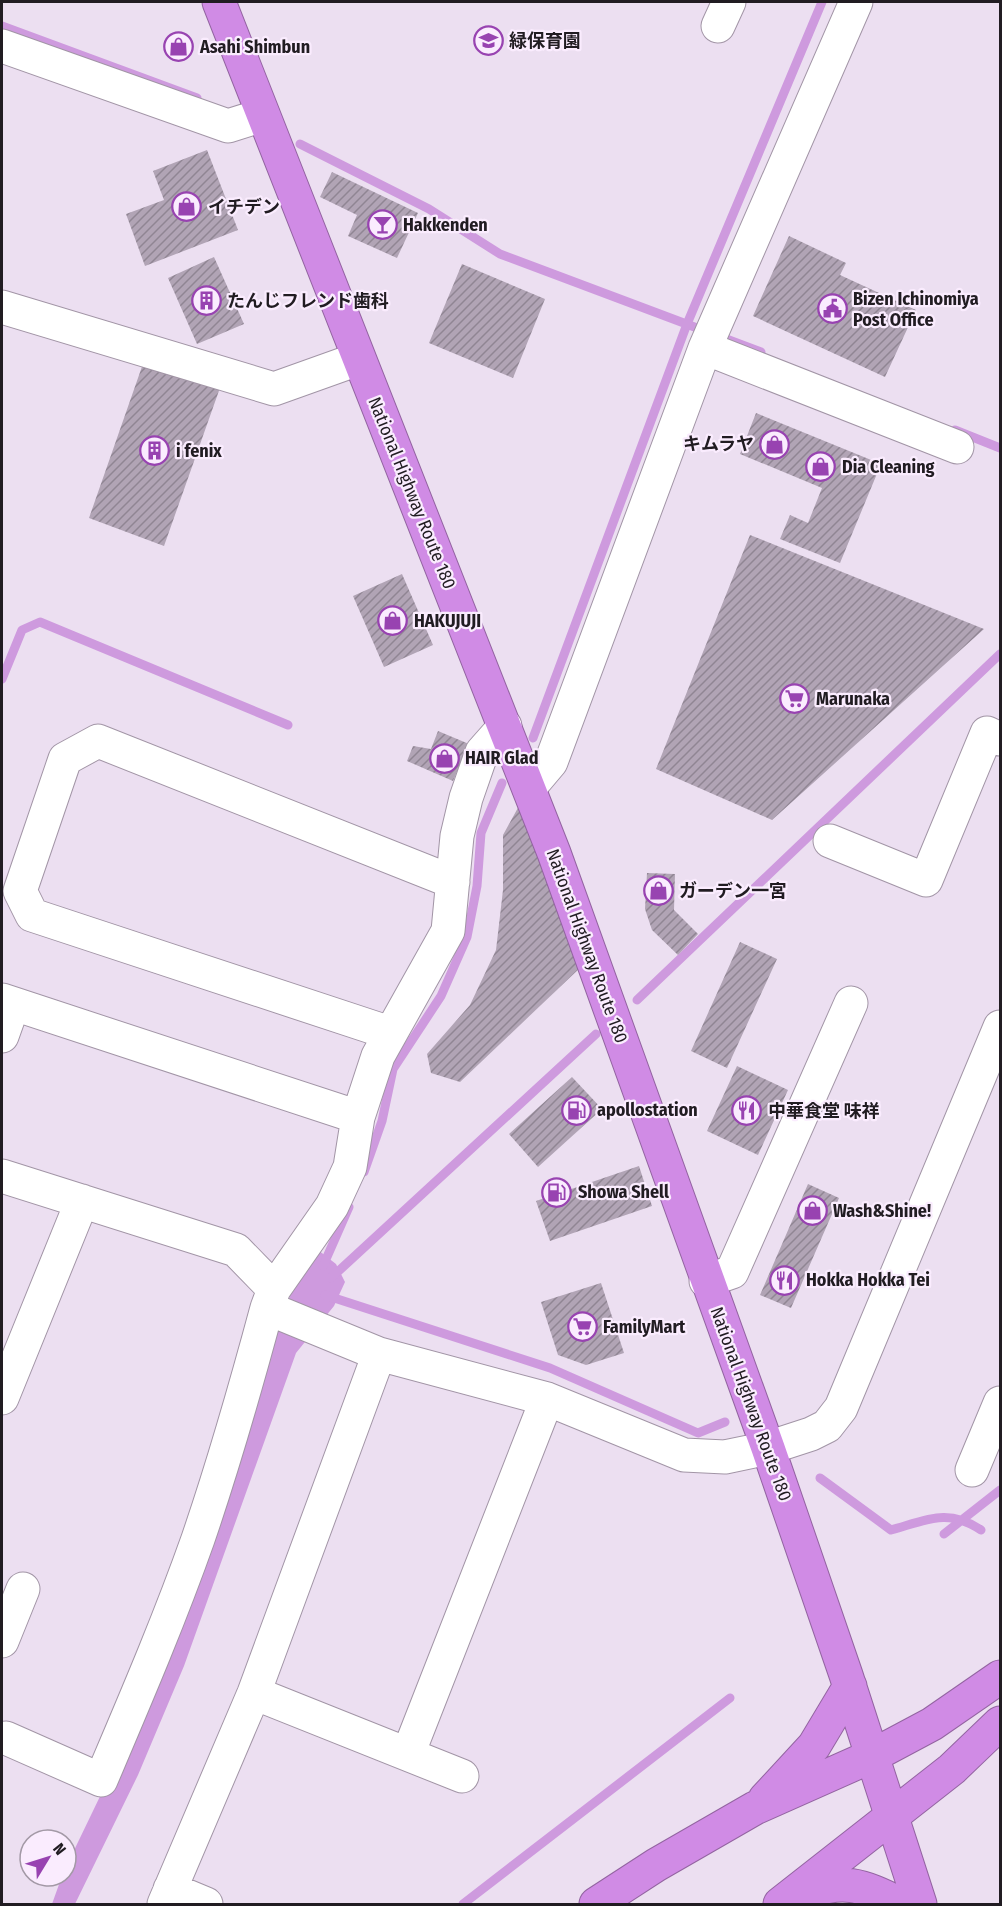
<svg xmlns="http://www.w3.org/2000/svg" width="1002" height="1906" font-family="'Fira Sans Condensed','Noto Sans JP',sans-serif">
<defs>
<pattern id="building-hatch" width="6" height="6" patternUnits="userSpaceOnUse" patternTransform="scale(1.5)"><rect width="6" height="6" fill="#b1a4b5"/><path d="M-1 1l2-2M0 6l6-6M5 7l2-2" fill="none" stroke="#908593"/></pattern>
</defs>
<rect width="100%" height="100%" fill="#ecdff1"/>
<path fill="#ce9ade" d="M318,1250l18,14 9,18 -11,24 -38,47 -112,313 -46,109 -63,129h-23l10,-28h4v-9l52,-108 182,-490z"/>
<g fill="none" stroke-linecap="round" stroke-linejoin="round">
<path stroke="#ce9ade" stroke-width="9" d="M2,26l195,72
M300,144l129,65 71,45 261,98
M955,430l45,18
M2,679l20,-49 18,-8 248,103
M533,738l154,-414 135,-322
M637,1000l363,-346
M364,1172l18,-51 11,-52 48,-73 26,-59 10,-51 4,-53 21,-50
M323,1266l26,-59
M331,1278l265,-244
M325,1295l225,73 148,65 27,-11
M820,1478l71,52c36,-10 57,-22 90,0
M944,1534l56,-44
M463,1904l267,-206"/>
</g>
<path fill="url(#building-hatch)" d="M207,150l31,80 -93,36 -19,-52 38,-14 -11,-29z
M332,172l86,41 -21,45 -49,-22 9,-21 -37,-18z
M789,236l57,27 -6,12 76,35 -31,67 -132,-61z
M214,257l30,67 -47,20 -29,-66z
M462,264l83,35 -32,79 -84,-35z
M145,358l76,27 -57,161 -75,-28z
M756,413l125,51 -41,99 -60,-24 10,-24 18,8 14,-35 -82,-34z
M750,535l234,94 -212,191 -116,-51z
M402,574l31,71 -49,22 -31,-71z
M438,731l31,13 -16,37 -46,-20 6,-15 18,3z
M520,804l61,163 -121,115 -29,-9 -4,-19 43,-49 26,-55 7,-60v-55z
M647,873l28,1 -1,36 24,24 -20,21 -26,-25 -7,-21z
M740,942l37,17 -50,109 -36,-17z
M737,1066l51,24 -30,65 -51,-24z
M572,1077l30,32 -64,58 -29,-33z
M639,1166l13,40 -102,35 -14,-40z
M808,1184l31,14 -48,110 -31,-13z
M601,1283l23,70 -38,12 -28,-10 -17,-53z"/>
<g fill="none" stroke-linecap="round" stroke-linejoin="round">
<defs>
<path id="street" d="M718,26l11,-24
M2,46l226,80 35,-11
M2,307l272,82 84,-30
M705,348l252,99
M529,788l22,-26 154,-414 151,-346
M830,841l96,39 61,-147 13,6
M2,1000l356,117
M390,1033l-358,-118 -12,-24 45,-132 33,-18 355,141
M2,1036l11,-31
M2,1176l234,74 38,39 -7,19 112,46 168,45 137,56 41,2 43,-9 43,-14 16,-8 14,-18 159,-381
M706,1281l26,-9 119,-269
M274,1289l58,-83 18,-39 8,-50 20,-61 70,-125 9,-95 9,-38 16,-46 23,-26
M2,1398l80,-197
M972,1470l28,-67
M2,1641l21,-52
M254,1693l208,83
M6,1738l95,42c34,-80 68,-159 97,-241 26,-76 48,-153 69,-231
M408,1754l139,-355
M170,1889l36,15
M164,1904l90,-211 125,-339"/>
<path id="highway" d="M219,2l335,851 214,595 78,227 74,229
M765,1799l49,-53 36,-60
M801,1895c41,-18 61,-10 99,9
M596,1904l60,-39 99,-57 117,-52 60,-32 68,-47
M780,1904l172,-135 48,-46"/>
</defs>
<use href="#street" stroke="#a295a6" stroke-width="35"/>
<use href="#highway" stroke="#9364a1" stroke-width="35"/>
<use href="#street" stroke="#fff" stroke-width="33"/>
<use href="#highway" stroke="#d08be5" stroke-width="33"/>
</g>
<defs>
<symbol id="school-ring" viewBox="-11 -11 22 22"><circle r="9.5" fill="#faecfe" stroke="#9843b1" stroke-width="1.5"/><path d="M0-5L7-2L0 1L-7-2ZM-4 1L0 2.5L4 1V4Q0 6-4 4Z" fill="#9843b1"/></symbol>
<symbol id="shop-ring" viewBox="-11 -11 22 22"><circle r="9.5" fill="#faecfe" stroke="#9843b1" stroke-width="1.5"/><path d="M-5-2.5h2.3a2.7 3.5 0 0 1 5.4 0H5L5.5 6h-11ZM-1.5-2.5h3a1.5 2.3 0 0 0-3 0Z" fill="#9843b1"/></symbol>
<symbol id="bar-ring" viewBox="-11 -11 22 22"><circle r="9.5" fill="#faecfe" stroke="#9843b1" stroke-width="1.5"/><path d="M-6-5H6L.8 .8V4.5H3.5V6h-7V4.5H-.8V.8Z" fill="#9843b1"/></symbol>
<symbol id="building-ring" viewBox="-11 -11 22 22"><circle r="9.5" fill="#faecfe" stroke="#9843b1" stroke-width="1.5"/><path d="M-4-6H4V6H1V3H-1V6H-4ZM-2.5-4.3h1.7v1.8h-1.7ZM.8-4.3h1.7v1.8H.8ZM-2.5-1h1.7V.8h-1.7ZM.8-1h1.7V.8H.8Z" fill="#9843b1"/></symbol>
<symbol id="civic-ring" viewBox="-11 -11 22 22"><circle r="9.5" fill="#faecfe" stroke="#9843b1" stroke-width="1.5"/><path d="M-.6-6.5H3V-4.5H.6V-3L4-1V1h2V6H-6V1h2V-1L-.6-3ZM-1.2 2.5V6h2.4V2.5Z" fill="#9843b1"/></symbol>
<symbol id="supermarket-ring" viewBox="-11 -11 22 22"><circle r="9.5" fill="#faecfe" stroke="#9843b1" stroke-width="1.5"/><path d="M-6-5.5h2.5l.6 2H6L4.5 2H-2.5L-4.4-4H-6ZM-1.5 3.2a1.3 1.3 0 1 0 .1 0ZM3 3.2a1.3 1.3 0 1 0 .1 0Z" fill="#9843b1"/></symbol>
<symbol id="fuel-ring" viewBox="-11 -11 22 22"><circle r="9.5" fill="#faecfe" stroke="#9843b1" stroke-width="1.5"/><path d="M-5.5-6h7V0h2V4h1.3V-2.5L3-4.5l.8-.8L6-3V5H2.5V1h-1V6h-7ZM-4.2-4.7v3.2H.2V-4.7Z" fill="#9843b1"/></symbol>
<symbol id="restaurant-ring" viewBox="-11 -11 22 22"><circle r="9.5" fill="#faecfe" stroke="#9843b1" stroke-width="1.5"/><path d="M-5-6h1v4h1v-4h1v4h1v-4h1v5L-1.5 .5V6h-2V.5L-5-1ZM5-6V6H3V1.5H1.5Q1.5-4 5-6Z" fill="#9843b1"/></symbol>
</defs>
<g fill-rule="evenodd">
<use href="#school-ring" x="472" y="24" width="33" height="33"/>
<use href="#shop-ring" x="162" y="30" width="33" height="33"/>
<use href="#shop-ring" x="170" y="190" width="33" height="33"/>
<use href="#bar-ring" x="366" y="208" width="33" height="33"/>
<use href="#building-ring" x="190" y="284" width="33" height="33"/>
<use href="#civic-ring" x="816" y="292" width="33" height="33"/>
<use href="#shop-ring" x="758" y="428" width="33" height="33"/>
<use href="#building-ring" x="138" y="434" width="33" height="33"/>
<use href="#shop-ring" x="804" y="450" width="33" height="33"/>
<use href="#shop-ring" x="376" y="604" width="33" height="33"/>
<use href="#supermarket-ring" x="778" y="682" width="33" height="33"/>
<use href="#shop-ring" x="428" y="742" width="33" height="33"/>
<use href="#shop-ring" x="642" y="874" width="33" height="33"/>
<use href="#fuel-ring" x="560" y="1094" width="33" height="33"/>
<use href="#restaurant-ring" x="730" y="1094" width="33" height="33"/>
<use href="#fuel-ring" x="540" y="1176" width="33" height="33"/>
<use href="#shop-ring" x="796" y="1194" width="33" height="33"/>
<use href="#restaurant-ring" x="768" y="1264" width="33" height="33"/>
<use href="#supermarket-ring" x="566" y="1310" width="33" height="33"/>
</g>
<g text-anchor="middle" stroke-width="4.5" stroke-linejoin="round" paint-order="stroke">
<g font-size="18" font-weight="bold" fill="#211c22" stroke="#faecfe" text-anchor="start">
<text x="509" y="47">緑保育園</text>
<text x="200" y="53">Asahi Shimbun</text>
<text x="208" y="213">イチデン</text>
<text x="403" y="231">Hakkenden</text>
<text x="853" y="305">Bizen Ichinomiya<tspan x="853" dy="21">Post Office</tspan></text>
<text x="227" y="307">たんじフレンド歯科</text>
<text x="754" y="450" text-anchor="end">キムラヤ</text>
<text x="176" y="457">i fenix</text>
<text x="842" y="473">Dia Cleaning</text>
<text x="414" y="627">HAKUJUJI</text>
<text x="816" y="705">Marunaka</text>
<text x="465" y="764">HAIR Glad</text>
<text x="679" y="897">ガーデン一宮</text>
<text x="597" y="1116">apollostation</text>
<text x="768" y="1117">中華食堂 味祥</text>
<text x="578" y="1198">Showa Shell</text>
<text x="833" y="1217">Wash&amp;Shine!</text>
<text x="806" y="1286">Hokka Hokka Tei</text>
<text x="603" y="1333">FamilyMart</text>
</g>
<g font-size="18" fill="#211c22" stroke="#faecfe">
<text transform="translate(412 493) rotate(68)" y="6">National Highway Route 180</text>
<text transform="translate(587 946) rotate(70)" y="6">National Highway Route 180</text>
<text transform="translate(751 1404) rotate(70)" y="6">National Highway Route 180</text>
</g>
</g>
<rect width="1002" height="1906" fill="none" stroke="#211c22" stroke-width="6"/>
<g transform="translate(48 1858) rotate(52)"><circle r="28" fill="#faecfe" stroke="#a399a6" stroke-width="1.5"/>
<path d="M0-4.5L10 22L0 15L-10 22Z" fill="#9843b1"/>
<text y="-9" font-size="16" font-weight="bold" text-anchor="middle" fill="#211c22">N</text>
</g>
</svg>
